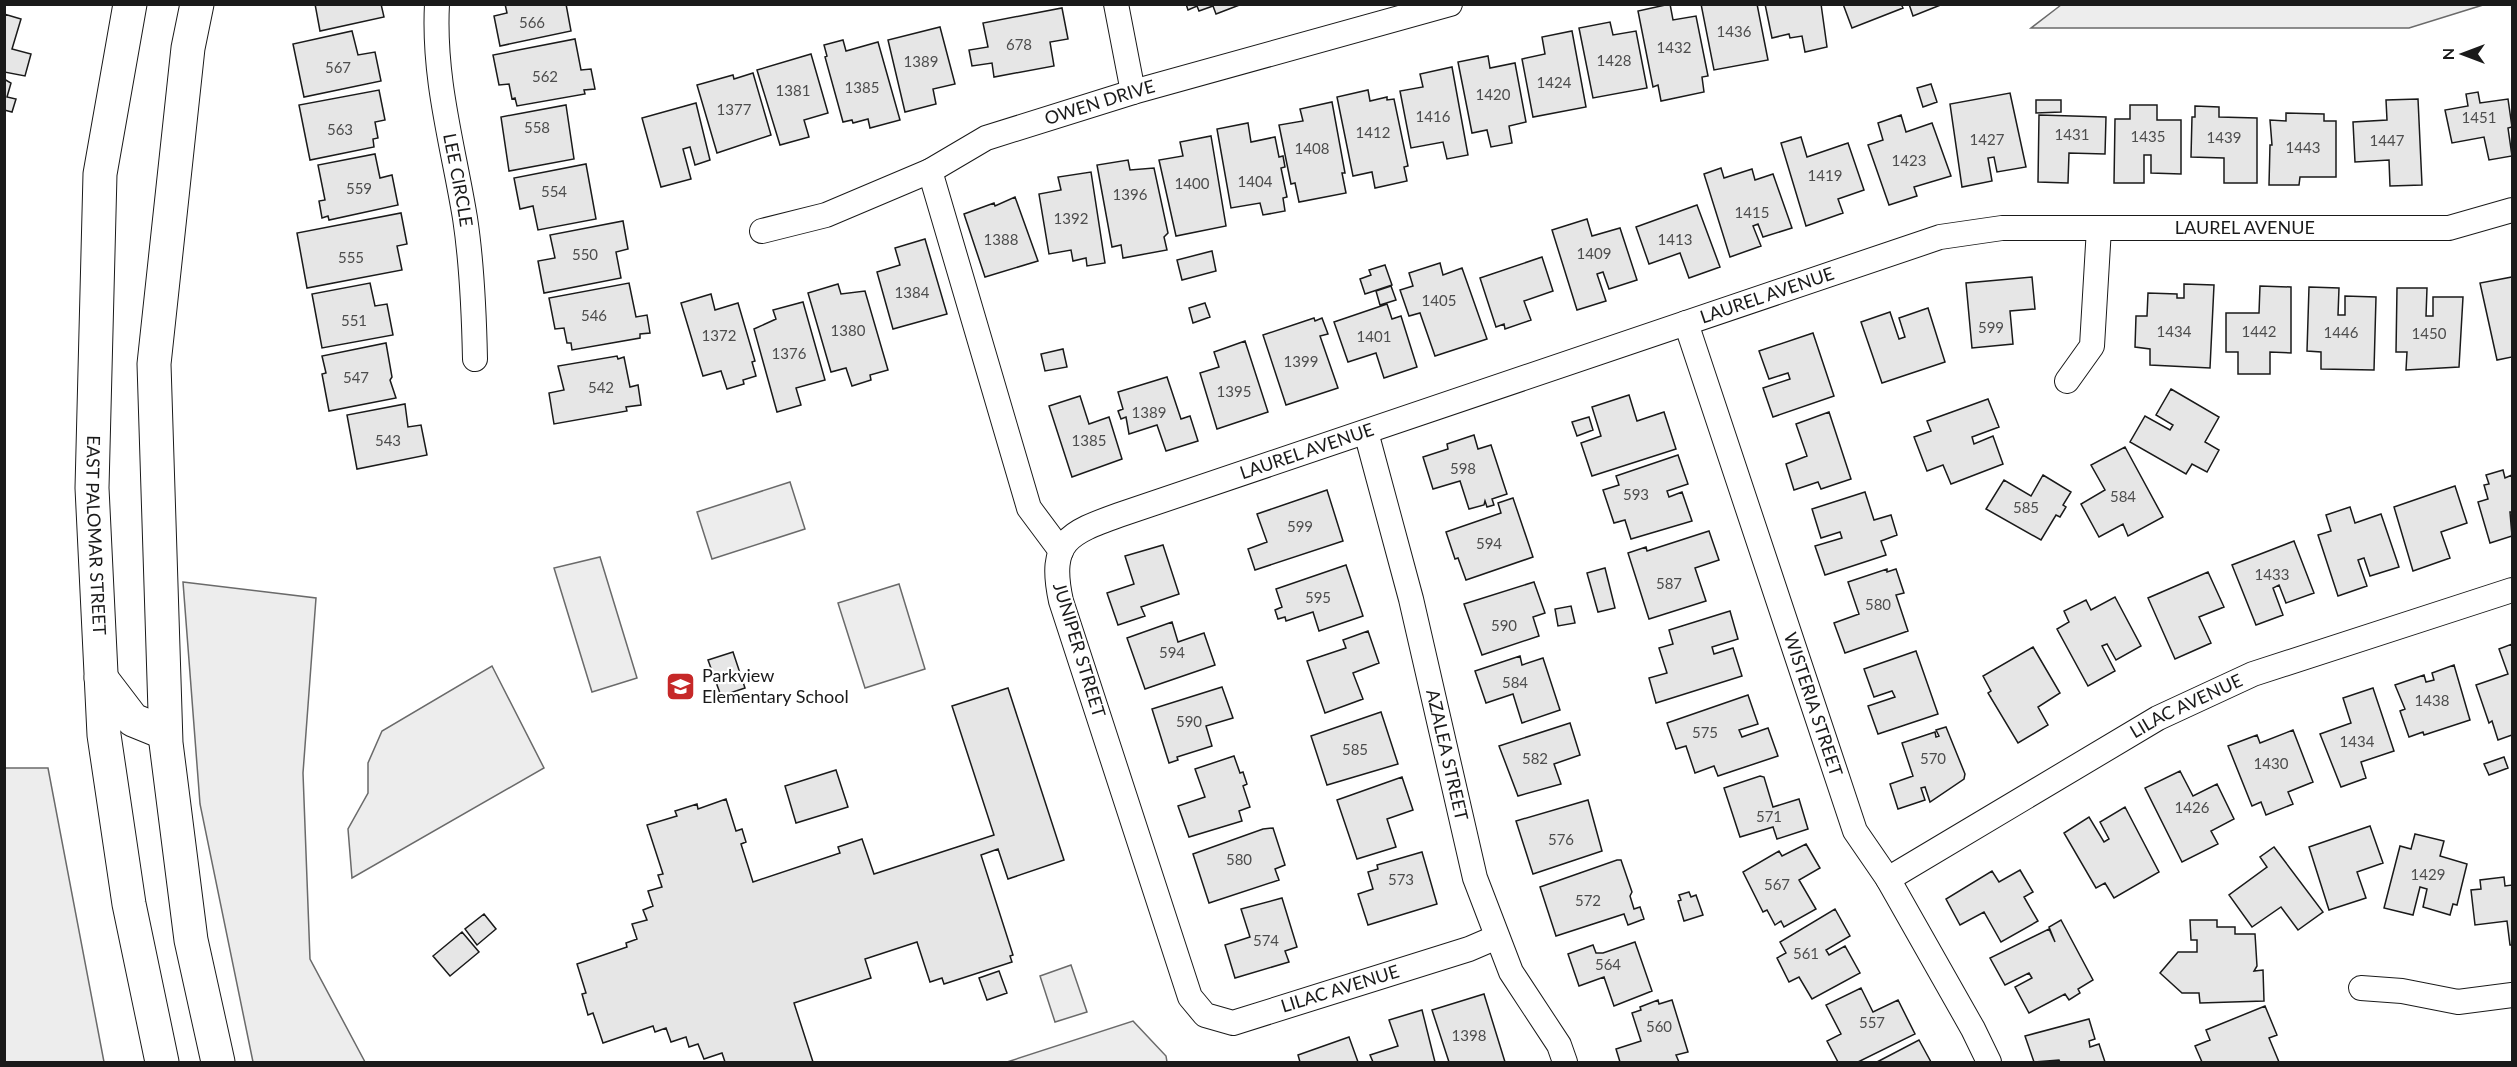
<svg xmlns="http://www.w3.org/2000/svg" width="2517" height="1067" font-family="Lato,sans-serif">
<rect width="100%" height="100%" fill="#fff"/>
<path fill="#ededed" stroke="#6a6a6a" stroke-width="1.5" d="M2061,5v-1l422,1 -74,23h-378z
M790,482l15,47 -93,30 -15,-47z
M600,557l37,121 -45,14 -38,-124z
M183,582l133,16 -13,175 7,186 55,103h-112l-53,-258z
M899,584l26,85 -60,19 -27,-85z
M492,666l52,102 -192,110 -4,-49 20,-36v-30l14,-32z
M5,768h43l56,294h-99z
M1071,965l16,47 -32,10 -15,-46z
M1133,1021l33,35 1,6h-160z"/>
<path fill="#e6e6e6" stroke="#1a1a1a" stroke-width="1.5" d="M315,4h66l3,13 -64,14z
M505,4h61l5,27 -71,15 -6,-30 13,-3z
M1186,4h56l-26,10 -3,-8 -14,5 -2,-5 -9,4z
M1670,4l3,16 23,-4 12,60 -6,1 2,15 -43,9 -3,-16 -5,2 -15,-76z
M1701,4h56l11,56 -54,10z
M1765,4h56l6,43 -22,5 -3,-16 -12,2 -1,-4 -17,4z
M1843,4h58l2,4 -51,20z
M1909,4h34l-30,12z
M1062,8l6,31 -18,3 4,24 -60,11 -2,-14 -20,3 -3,-16 19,-3 -5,-24z
M4,14l17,5 -9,30 19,5 -6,22 -21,-4z
M1610,22l3,13 23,-4 11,57 -54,10 -14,-70z
M940,27l15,57 -22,5 3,15 -31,8 -17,-72z
M352,31l6,24 17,-3 6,29 -77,16 -11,-53z
M1572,31l14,76 -53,10 -11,-58 23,-5 -3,-17z
M575,39l6,31 10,-1 4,20 -11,1 1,4 -68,12 -2,-8 -3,1 -3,-15 -10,1 -6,-30z
M843,40l3,11 32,-9 22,78 -30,8 -2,-9 -15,4 -1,-3 -9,2 -18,-65 2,-1 -3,-11z
M811,54l17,59 -24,7 5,17 -29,8 -23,-75z
M1488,56l2,12 25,-5 11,59 -17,4 3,17 -21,4 -4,-17 -15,3 -14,-71z
M1452,67l16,88 -21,4 -4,-17 -32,6 -11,-57 23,-4 -3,-13z
M753,73l18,62 -54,18 -20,-68 36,-10 1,4z
M4,79l7,4 -4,14 9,2 -4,13 -8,-2z
M1931,84l6,18 -14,5 -6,-19z
M379,90l6,30 -10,2 3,16 -5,1 1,8 -64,13 -11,-55z
M1368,90l2,11 17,-4v3l7,-1 14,67 -4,1 3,14 -32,7 -3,-16 -19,4 -16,-79z
M2478,92l2,11 28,-4 4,28 -4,1 4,28 -23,4 -5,-23 -32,6 -7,-33 23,-4 -2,-12z
M2010,93l16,74 -29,5 -3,-15 -6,1 4,23 -30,6 -12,-83z
M2418,99l4,86 -32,1 -1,-26 -34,2 -2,-40 34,-2 -1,-20z
M2036,100h25v12l-25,1z
M1332,102l13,71h-3l4,20 -47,9 -4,-19 -4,1 -12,-59 24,-4 -3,-12z
M696,103l14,57 -15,5 -5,-18 -7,2 8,30 -30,8 -19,-69z
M566,105l8,54 -65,12 -8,-54z
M2130,105h27v15h24v54l-30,-1v-18h-7v28h-30l1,-64h15z
M2195,106l24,1v10l38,1v65h-33v-25l-33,-1 1,-40h3z
M2286,113l38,1v7h12v56h-36l-1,8h-30l1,-40h2l-2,-25 16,1z
M1901,115l5,17 26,-9 19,53 -37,11 3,9 -28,9 -21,-60 15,-5 -5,-17z
M2039,115l67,2 -1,37 -36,-1 -1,30 -30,-1z
M1248,123l3,19 24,-5 4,20 4,-1 2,11 -4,1 6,29 -4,1 2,13 -22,4 -3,-12 -29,5 -14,-79z
M1211,136l15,90 -50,10 -17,-76 24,-4 -3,-14z
M1801,137l6,20 41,-14 16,47 -26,9 5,14 -37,13 -25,-83z
M375,154l5,24 12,-3 6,30 -69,15 -1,-4 -6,2 -3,-17 6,-1 -7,-35z
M1128,160l2,10 24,-2 14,65 -4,4 3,13 -44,8 -2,-13 -9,2 -15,-82z
M586,164l10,55 -58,11 -5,-24 -13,3 -6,-31z
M1721,168l3,10 28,-9 3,11 18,-6 19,54 -29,9 -5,-13 -5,2 8,20 -31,11 -26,-83z
M1091,172l14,91 -18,3 -1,-8 -13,3 -2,-11 -22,4 -10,-60 22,-4 -3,-13z
M1015,197l23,64 -53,16 -21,-63 30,-11 1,3z
M1697,205l23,62 -31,11 -9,-25 -31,11 -13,-37z
M401,213l6,31 -10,2 5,24 -95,18 -10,-55z
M1587,219l5,17 28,-8 17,52 -28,9 -6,-17 -6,2 9,27 -29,9 -25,-80z
M623,221l5,28 -12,3 5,26 -77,15 -6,-32 17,-3 -5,-23z
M925,239l22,75 -54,15 -16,-57 23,-7 -5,-17z
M1212,251l4,20 -34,9 -5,-20z
M1542,257l11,34 -29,10 7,19 -26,9 -1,-5 -8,3 -16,-49z
M1440,263l3,12 19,-7 25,71 -52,17 -15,-43 -11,3 -9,-26 13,-4 -4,-13z
M1385,265l7,20 -27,9 -5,-15 11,-4 -2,-5z
M2032,277l3,32 -25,2 3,33 -41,4 -6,-65z
M2512,277v80l-15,3 -17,-77z
M370,283l5,23 12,-2 6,31 -71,13 -10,-54z
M629,283l7,34 11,-2 3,18 -10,1v4l-68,12 -1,-7h-4l-3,-15 -9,1 -6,-31z
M838,284l3,10 24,-3 23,79 -18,5 1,5 -19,6 -6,-18 -15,4 -23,-79z
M2184,284l30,1 -4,83 -60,-3v-16l-15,-2 1,-31h11l1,-23 29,1v4h7z
M1391,286l5,14 -16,5 -4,-14z
M2260,286l31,1v66l-21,-1v22h-32v-22h-12v-39h33z
M2309,287l30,1 -1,27h7v-19l31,1 -2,73 -53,-1v-17l-14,-1z
M2397,288h30l-1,28h7v-19h30l-4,70 -53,3 1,-18h-11z
M711,294l4,16 23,-7 17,58 -3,1 4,14 -13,4 1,4 -17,5 -6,-18 -18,5 -22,-73z
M803,302l22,78 -29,8 5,17 -24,7 -23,-83 22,-10 -3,-9z
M1205,303l5,14 -17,6 -4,-15z
M1387,304l5,15 9,-3 16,51 -33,11 -8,-25 -28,9 -14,-40z
M1928,308l17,54 -63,21 -21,-61 29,-10 9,27 6,-2 -6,-19z
M1314,318l1,3 7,-3 6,16 -8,2 18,52 -52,17 -23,-70z
M1813,333l21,63 -61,21 -10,-29 27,-9 -2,-6 -19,6 -10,-28z
M1245,341l23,71 -51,17 -17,-56 19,-6 -5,-15z
M386,343l6,34 -2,3 6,18 -67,13 -7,-37 4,-1 -4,-17z
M1063,349l4,18 -22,4 -4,-17z
M617,356l1,3 6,-2 6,30 8,-2 3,20 -15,2 1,4 -73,13 -5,-31 15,-3 -6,-24z
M1167,377l14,42 9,-3 8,25 -32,10 -9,-26 -28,9 -3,-17 -5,2 -3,-8 5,-2 -5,-17z
M2171,389l48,28 -14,25 14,8 -12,22 -15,-8 -6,10 -56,-32 15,-26 25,14 3,-5 -17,-10z
M1629,395l8,26 27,-9 12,37 -84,27 -11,-33 20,-7 -9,-29z
M1080,396l9,28 20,-7 13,42 -50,18 -23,-71z
M1988,399l11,28 -27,10 2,7 19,-8 10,28 -52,20 -8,-19 -16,6 -13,-34 17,-6 -4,-10z
M405,404l3,23 13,-2 6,30 -70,14 -10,-54z
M1829,412l22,67 -30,10 -3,-7 -24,8 -8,-26 21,-8 -11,-32z
M1589,417l4,13 -16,6 -5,-14z
M1474,435l4,14 13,-4 16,49 -15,5 2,6 -7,2 -2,-6 -1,4 -15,4 -9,-28 -27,8 -10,-32 25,-8 -1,-5z
M2125,447l38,70 -35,19 -5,-12 -24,13 -18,-33 24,-14 -14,-25z
M1678,455l10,29 -21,7 2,6 13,-5 10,29 -61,18 -6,-19 -11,3 -11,-33 16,-5 -3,-9z
M2503,470l2,8 7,-3v37h-2l2,24 -22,7 -12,-41 10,-3 -4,-14 5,-1 -3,-9z
M2043,475l28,17 -8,13 3,2 -6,10 -4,-2 -15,25 -55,-31 18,-29 27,16z
M2455,486l12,37 -26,9 9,26 -37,13 -19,-64z
M1327,490l16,51 -88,29 -7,-21 19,-7 -10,-28z
M1865,492l9,28 17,-5 6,20 -16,6 5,14 -61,20 -10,-29 27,-8 -2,-6 -19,6 -9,-29z
M1513,498l20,59 -67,23 -8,-22 -3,1 -9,-27 55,-19 -3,-10z
M2350,507l5,16 26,-9 18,53 -29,9 -6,-18 -6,2 9,26 -29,10 -20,-61 13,-4 -5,-16z
M1709,531l10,29 -24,8 11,33 -57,18 -21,-66 18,-6 1,4z
M2294,541l20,52 -28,10 -7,-18 -6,3 10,27 -27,10 -24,-60z
M1163,545l16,49 -38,13 4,9 -27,9 -11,-32 27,-9 -9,-28z
M1346,565l17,51 -44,15 -6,-19 -27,9 -1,-4 -7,2 -3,-9 7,-3 -6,-18z
M1605,568l10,40 -17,4 -11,-39z
M1887,569v3l9,-3 8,24 -8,2 12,36 -63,22 -11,-30 25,-9 -11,-32z
M2208,572l16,35 -25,10 12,26 -36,16 -27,-61z
M1534,582l11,31 -12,4 6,19 -57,19 -18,-51z
M2115,597l26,49 -25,14 -9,-16 -5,2 13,25 -27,15 -31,-57 12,-7 -5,-11 22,-11 5,10z
M1571,606l4,17 -17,3 -3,-17z
M1730,611l8,28 -26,8 2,7 19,-6 9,28 -86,27 -7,-25 18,-5 -8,-25 14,-4 -4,-14z
M1172,622l6,20 26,-9 11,32 -70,24 -18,-51z
M1368,631l11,32 -26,10 10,26 -38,14 -18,-52 39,-13 -3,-8z
M2512,644v91l-14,5 -6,-19 -3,2 -13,-38 32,-11 -9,-25z
M2033,647l27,46 -22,14 10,18 -30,18 -30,-50 3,-2 -8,-15z
M1916,651l22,63 -60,20 -10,-28 27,-9 -3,-6 -18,6 -10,-28z
M733,652l12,36 -24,8 -13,-36z
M1520,656l2,9 21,-7 17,52 -38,13 -9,-29 -27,9 -11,-32z
M2454,665l16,55 -46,15 -1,-3 -14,5 -9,-26 5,-2 -10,-24 29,-10 2,7 8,-2 -2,-7z
M1222,687l11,31 -27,8 6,20 -35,11 1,3 -9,3 -17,-54z
M1008,688l56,172 -56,19 -10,-30 -17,6 32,100 -3,1 2,6 -68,22 -2,-6 -12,4 -13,-40 -52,17 6,19 -77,25 19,59h-88l-3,-9 -18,6 -6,-15 -9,3 -3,-10 -15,5 -5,-14 -11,4 -2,-6 -50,17 -10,-30 -5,2 -6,-21 4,-1 -9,-29 50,-17 -1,-4 11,-4 -5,-15 15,-4 -4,-10 10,-4 -5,-15 14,-4 -4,-12 5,-1 -16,-49 30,-9 -2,-5 22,-7 1,5 28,-10 10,32 6,-2 4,13 -5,2 12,38 87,-29 -2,-6 24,-8 12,35 120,-39 -42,-129z
M2373,688l21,63 -33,11 5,16 -25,9 -21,-53 31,-11 -8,-25z
M1748,695l10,29 -19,6 3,7 26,-9 10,28 -60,20 -4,-10 -19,7 -9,-27 -10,3 -9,-26z
M1381,712l17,52 -71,21 -16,-49z
M1570,723l10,32 -26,9 7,20 -43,12 -19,-50z
M1946,727l19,47 -1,5 -34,23 -5,-15 -4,1 4,12 -27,9 -8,-25 23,-8 -11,-33 33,-11 1,5 3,-1 -3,-6z
M2293,730l20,52 -25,10 5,12 -27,11 -5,-13 -9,4 -24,-60 29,-11 3,8z
M1234,756l6,17 3,-1 4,12 -4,2 7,21 -11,4 3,10 -53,16 -11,-31 27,-9 -10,-28z
M2504,757l4,11 -19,7 -5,-11z
M836,770l12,37 -52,16 -11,-37z
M2180,771l13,25 24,-12 17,35 -23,12 7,13 -36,18 -37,-74z
M1760,776l4,1 9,30 26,-8 9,30 -31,10 -4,-12 -33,10 -16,-49z
M1402,777l11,33 -26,9 9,28 -39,12 -20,-59z
M1588,800l14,51 -69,23 -17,-53z
M2125,807l34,65 -45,26 -9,-15 -9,5 -32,-55 25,-16 15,25 5,-3 -9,-17z
M2370,826l13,37 -26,9 9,26 -37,12 -20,-63z
M1273,828l12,37 -10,4 4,11 -70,23 -16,-49 70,-25z
M2415,834l29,7 -4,15 27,8 -10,41 -4,-1 -3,11 -27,-8 4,-18 -7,-2 -7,28 -29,-7 16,-62 11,3z
M1806,844l14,24 -21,12 17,29 -32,18 -3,-6 -6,4 -8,-15 -4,2 -20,-40 36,-21 3,5z
M2274,847l49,65 -25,18 -17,-23 -29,20 -23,-32 38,-28 -7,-10z
M1422,852l15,52 -69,21 -10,-31 15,-5 -5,-17 10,-3 -1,-4z
M1617,860h4l11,32 -2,4 4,13 6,-2 4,12 -16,6 -4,-11 -68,22 -16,-49z
M2020,870l13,22 -9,5 14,24 -37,21 -17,-30 -24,13 -14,-26 46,-28 7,11z
M2504,877l1,9 7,-1v60h-2l-3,-24 -32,4 -4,-35 10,-1 -1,-9z
M1689,892l2,5 5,-2 7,20 -19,6 -6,-20 3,-1 -2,-5z
M1282,898l15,49 -12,4 4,11 -54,16 -10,-33 25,-8 -9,-28z
M1835,909l15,27 -24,14 3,5 16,-9 15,27 -48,26 -13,-22 -10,5 -12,-24 9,-5 -6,-11z
M484,914l12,15 -19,16 -12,-16z
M2061,920l32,60 -15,9 2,4 -11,7 -4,-6 -36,19 -14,-26 17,-9 -3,-5 -24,12 -15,-27 59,-29 6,13 -6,-15z
M2190,920h27v7h18v7h20l2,32 -3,5 9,-1 1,31 -64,2 -1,-10h-17l-22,-20 18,-21h19v-12h-6z
M462,932l17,20 -29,24 -17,-20z
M1635,942l17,49 -38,15 -10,-29 -25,9 -11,-32 25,-9 3,8h7z
M999,971l8,22 -20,7 -8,-22z
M1861,988l12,24 25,-12 17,34 -57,28h-20l-11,-21 14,-7 -15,-29z
M1484,994l21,68h-56l-17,-52z
M1658,1000l1,4 13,-4 16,52 -12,3 3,7h-59l-4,-13 25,-8 -9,-28 9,-3 -1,-3z
M2265,1006l12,29 -8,3 10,24h-77l-7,-16 15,-6 -4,-10z
M1422,1010l13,52h-62l-3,-7 28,-9 -9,-26z
M2089,1019l6,20 -6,2 1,6 9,-3 6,18h-45l-1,-2 -25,2 -9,-26z
M1349,1037l9,25h-58l-2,-7z
M1919,1040l12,22h-54z"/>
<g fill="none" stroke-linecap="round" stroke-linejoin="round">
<defs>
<g id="street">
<path id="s1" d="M437,4c-4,75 16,141 28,214 7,46 9,94 10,141"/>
<path d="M1116,4l17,88"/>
<path d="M930,171l99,337 32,43"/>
<path id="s2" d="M762,231l64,-16 104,-44 56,-33 147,-46 317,-88"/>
<path id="s3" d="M1686,323l169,508 33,48 85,150 16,33"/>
<path d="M2067,381l25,-35 7,-118"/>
<path id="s4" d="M1366,432l45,167 64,279 36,94 48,73 6,17"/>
<path id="s5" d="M1888,879l270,-161 95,-44 259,-84"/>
<path id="s6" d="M1497,937l-28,12 -236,74 -28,-8 -15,-18 -129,-396c-13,-60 8,-68 58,-86l821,-278 62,-9h447l63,-18"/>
<path d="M2361,988l41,3 56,11 54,-7"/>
</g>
<g id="secondary">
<path id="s7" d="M130,4l-30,170 -8,314 12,247 25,169 33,158"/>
<path d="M197,4l-9,44 -34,316 12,379 25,197 27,122"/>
<path d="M101,678l32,42 32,13"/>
</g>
</defs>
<use href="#street" stroke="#1a1a1a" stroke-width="26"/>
<use href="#secondary" stroke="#1a1a1a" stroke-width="35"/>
<use href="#street" stroke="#fff" stroke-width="24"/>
<use href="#secondary" stroke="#fff" stroke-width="33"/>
</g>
<defs>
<symbol id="school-square" viewBox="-11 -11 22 22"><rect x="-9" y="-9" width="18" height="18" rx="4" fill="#c62828" stroke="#fff"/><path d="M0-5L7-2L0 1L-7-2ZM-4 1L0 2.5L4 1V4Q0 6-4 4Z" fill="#fff"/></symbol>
</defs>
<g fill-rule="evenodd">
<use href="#school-square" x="664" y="670" width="33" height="33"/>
</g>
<g text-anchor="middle" stroke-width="4.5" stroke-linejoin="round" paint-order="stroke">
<g font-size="15" fill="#4d4d4d">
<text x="532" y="28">566</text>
<text x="1734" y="37">1436</text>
<text x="1019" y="50">678</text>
<text x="1674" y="53">1432</text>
<text x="1614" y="66">1428</text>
<text x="921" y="67">1389</text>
<text x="338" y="73">567</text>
<text x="545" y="82">562</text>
<text x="1554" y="88">1424</text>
<text x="862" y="93">1385</text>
<text x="793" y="96">1381</text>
<text x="1493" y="100">1420</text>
<text x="734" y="115">1377</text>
<text x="1433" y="122">1416</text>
<text x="2479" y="123">1451</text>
<text x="537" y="133">558</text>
<text x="340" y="135">563</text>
<text x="1373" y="138">1412</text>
<text x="2072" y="140">1431</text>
<text x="2148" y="142">1435</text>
<text x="2224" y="143">1439</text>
<text x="1987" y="145">1427</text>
<text x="2387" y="146">1447</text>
<text x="2303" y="153">1443</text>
<text x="1312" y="154">1408</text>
<text x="1909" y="166">1423</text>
<text x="1825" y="181">1419</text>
<text x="1255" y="187">1404</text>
<text x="1192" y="189">1400</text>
<text x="359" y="194">559</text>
<text x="554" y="197">554</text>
<text x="1130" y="200">1396</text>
<text x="1752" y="218">1415</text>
<text x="1071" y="224">1392</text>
<text x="1001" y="245">1388</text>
<text x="1675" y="245">1413</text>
<text x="1594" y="259">1409</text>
<text x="585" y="260">550</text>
<text x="351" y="263">555</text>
<text x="912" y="298">1384</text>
<text x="1439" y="306">1405</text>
<text x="594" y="321">546</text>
<text x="354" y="326">551</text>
<text x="1991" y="333">599</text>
<text x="848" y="336">1380</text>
<text x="2174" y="337">1434</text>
<text x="2259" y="337">1442</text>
<text x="2341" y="338">1446</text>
<text x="2429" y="339">1450</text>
<text x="719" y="341">1372</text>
<text x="1374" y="342">1401</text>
<text x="789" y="359">1376</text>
<text x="1301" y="367">1399</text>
<text x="356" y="383">547</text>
<text x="601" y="393">542</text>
<text x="1234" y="397">1395</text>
<text x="1149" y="418">1389</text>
<text x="388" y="446">543</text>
<text x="1089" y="446">1385</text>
<text x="1463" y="474">598</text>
<text x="1636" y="500">593</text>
<text x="2123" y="502">584</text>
<text x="2026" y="513">585</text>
<text x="1300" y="532">599</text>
<text x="1489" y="549">594</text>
<text x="2272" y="580">1433</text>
<text x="1669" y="589">587</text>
<text x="1318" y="603">595</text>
<text x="1878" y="610">580</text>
<text x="1504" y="631">590</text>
<text x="1172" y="658">594</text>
<text x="1515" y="688">584</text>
<text x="2432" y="706">1438</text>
<text x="1189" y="727">590</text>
<text x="1705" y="738">575</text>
<text x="2357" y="747">1434</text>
<text x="1355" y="755">585</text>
<text x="1535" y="764">582</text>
<text x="1933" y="764">570</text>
<text x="2271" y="769">1430</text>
<text x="2192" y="813">1426</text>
<text x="1769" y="822">571</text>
<text x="1561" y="845">576</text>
<text x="1239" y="865">580</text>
<text x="2428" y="880">1429</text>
<text x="1401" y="885">573</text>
<text x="1777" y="890">567</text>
<text x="1588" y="906">572</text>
<text x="1266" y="946">574</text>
<text x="1806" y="959">561</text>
<text x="1608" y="970">564</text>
<text x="1872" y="1028">557</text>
<text x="1659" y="1032">560</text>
<text x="1469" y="1041">1398</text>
</g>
<g font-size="18" fill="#1a1a1a" stroke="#fff">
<text dy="6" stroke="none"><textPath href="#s2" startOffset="363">OWEN DRIVE</textPath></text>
<text dy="6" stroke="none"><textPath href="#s1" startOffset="178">LEE CIRCLE</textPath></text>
<text dy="6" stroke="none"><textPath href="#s6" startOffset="2040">LAUREL AVENUE</textPath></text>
<text dy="6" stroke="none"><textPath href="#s6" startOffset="1552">LAUREL AVENUE</textPath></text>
<text dy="6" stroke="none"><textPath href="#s6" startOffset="1066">LAUREL AVENUE</textPath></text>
<text dy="6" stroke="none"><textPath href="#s7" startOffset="534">EAST PALOMAR STREET</textPath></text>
<text transform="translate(1079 650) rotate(73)" y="6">JUNIPER STREET</text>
<text dy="6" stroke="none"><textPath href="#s3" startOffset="402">WISTERIA STREET</textPath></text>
<text dy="6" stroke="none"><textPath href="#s5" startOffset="345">LILAC AVENUE</textPath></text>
<text dy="6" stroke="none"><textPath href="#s4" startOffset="333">AZALEA STREET</textPath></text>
<text transform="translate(1340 989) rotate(-17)" y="6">LILAC AVENUE</text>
</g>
<g font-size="18" fill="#1a1a1a" stroke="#fff" text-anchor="start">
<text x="702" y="682">Parkview<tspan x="702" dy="21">Elementary School</tspan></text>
</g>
</g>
<rect width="2517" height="1067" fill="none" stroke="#1a1a1a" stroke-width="12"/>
<g transform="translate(2463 54) rotate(270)" stroke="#ffffff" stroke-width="4.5" paint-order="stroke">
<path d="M0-4.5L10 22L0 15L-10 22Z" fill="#1a1a1a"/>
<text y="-9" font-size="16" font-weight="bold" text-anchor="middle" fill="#1a1a1a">N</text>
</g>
</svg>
